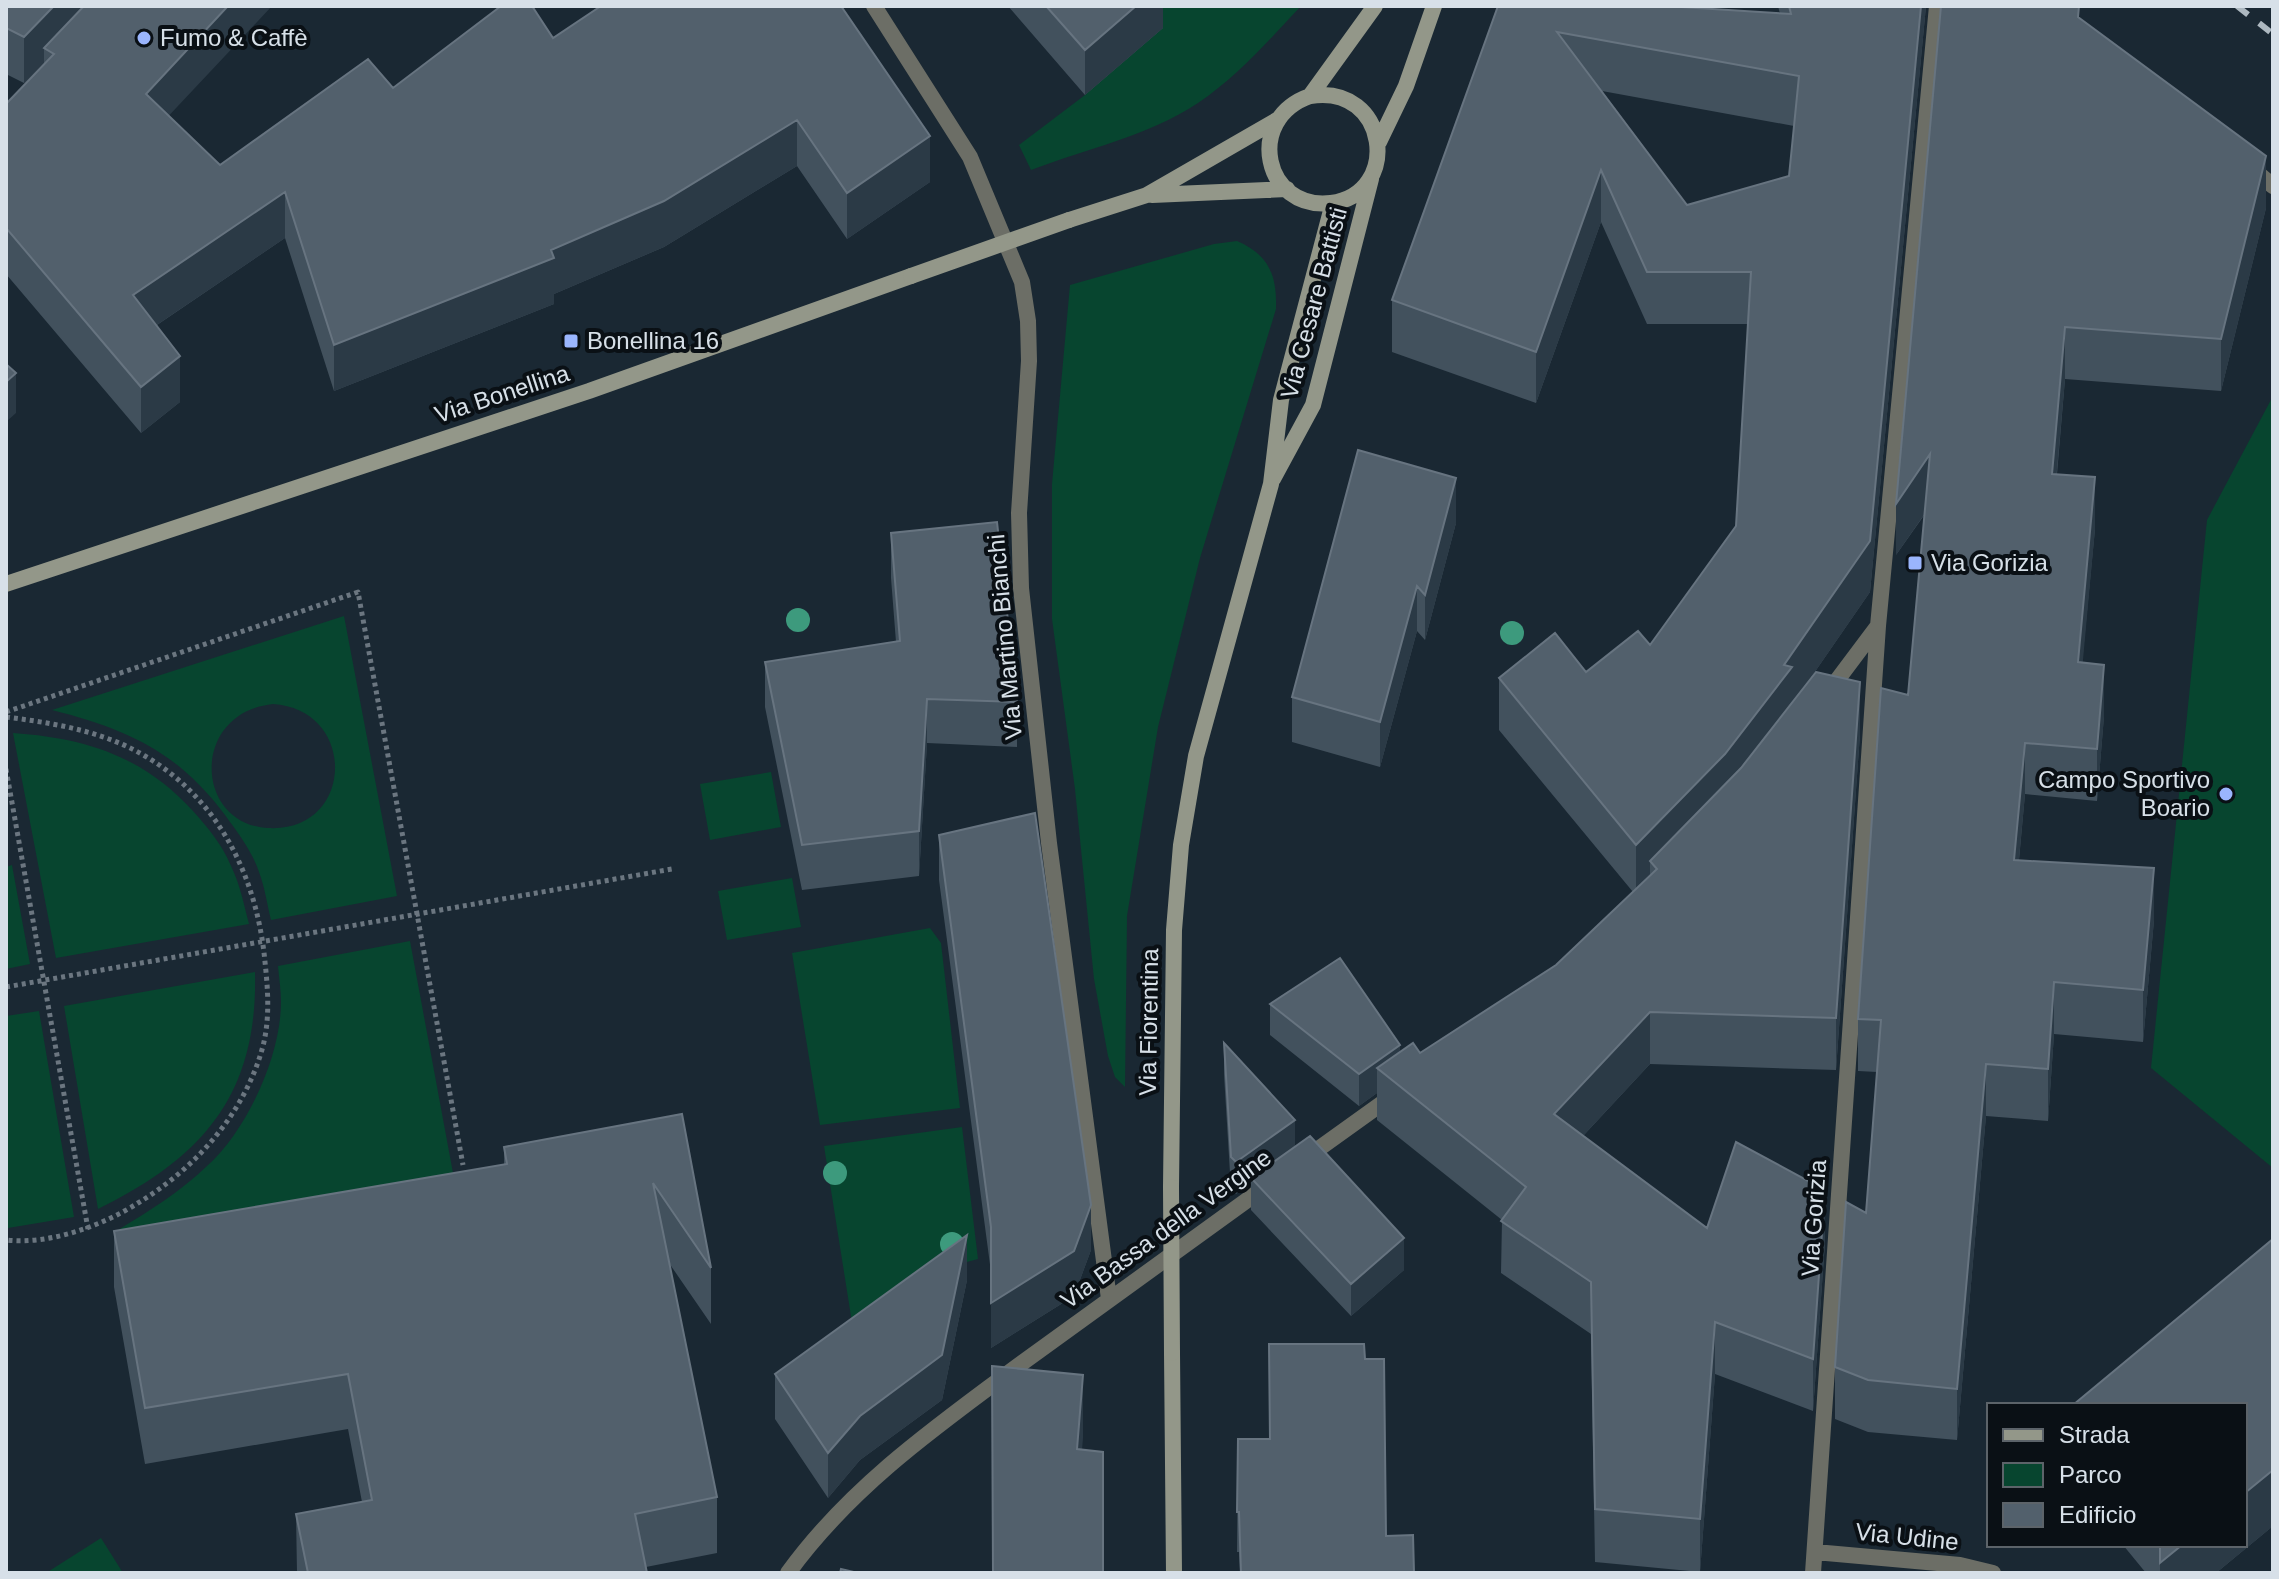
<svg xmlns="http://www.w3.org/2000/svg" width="2279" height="1579" font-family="Helvetica,sans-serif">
<rect width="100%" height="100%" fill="#1a2833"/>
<path fill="#07452f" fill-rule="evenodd" d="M1143,6h158c-32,34 -64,71 -103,97 -50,33 -112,46 -167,67l-12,-25 66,-50z
M1237,241c32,14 40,34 39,68l-76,249 -42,169 -31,189 -2,171 -10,-10 -7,-21 -14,-77 -19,-190 -23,-170v-135l18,-199 144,-41z
M2273,396v772l-122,-100 56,-548z
M344,616l53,280 -126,24c-4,-16 -6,-32 -12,-48 -7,-21 -21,-39 -34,-57 -47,-63 -98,-86 -173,-105zM273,704c86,6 81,129 -5,124 -74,-4 -78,-115 5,-124z
M13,733c72,5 130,23 180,78 15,17 29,33 38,55 9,18 13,39 18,58l-193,34z
M771,772l10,55 -71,13 -10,-56z
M12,865l18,99 -24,5v-102z
M792,878l9,49 -74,13 -9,-49z
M930,928l11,15 19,165 -140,17 -28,-172z
M410,941l43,232 -335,57c31,-19 62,-38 89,-64 40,-36 74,-110 74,-164 0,-12 -2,-24 -3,-36z
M255,972c3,122 -51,185 -157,237l-34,-203z
M39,1011l35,206 -66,11 -2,-1v-211z
M962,1127l16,132 -45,12 -76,83 -33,-208z
M101,1538l22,35h-77z"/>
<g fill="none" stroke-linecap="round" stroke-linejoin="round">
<path stroke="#6b7680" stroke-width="5" stroke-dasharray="4 4" stroke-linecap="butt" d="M6,712l352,-120 105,573
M6,717c47,6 97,14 139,39 75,44 112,122 120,206 3,28 5,56 -2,84 -18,67 -67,122 -125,157 -36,23 -89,42 -132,37
M6,769l82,460
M6,987l666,-118"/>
<path stroke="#6c6e66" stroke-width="16" d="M874,6l96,151 52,125 6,39 1,40 -10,152 2,75 28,255 60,456
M2250,167l23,19
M1826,695l51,-68
M1303,1160l92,-66
M1815,1552l145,13 33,8
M788,1573c62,-86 150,-148 234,-210 82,-60 164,-119 246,-178
M1813,1573l65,-947 59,-620"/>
<path stroke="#939789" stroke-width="16" d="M1310,96c79,-13 92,98 21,107 -67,8 -87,-84 -21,-107l65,-90
M1379,142l27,-56 28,-80
M1152,195l135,-6
M1069,220l78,-25 130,-75
M1273,479l40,-74 58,-226
M6,584l583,-193 322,-115
M1171,1187l3,-257 7,-85 15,-89 75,-272 10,-84 52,-197
M1172,1353l2,220"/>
<path stroke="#adb8c0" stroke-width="6" stroke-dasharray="14 14" stroke-linecap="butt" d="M2237,6l36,28"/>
<path stroke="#939789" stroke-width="16" d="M911,276l158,-56
M1171,1187l1,166"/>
</g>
<g fill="#3d9a7d">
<circle cx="798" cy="620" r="12"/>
<circle cx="1512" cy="633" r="12"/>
<circle cx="835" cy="1173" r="12"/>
<circle cx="952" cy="1244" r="12"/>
</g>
<path fill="#42515d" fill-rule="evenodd" d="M6,6l162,110 52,49 173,-77 160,-50 48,-32 329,176 -83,57 -50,-73 -133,81 -110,47v10l-220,87 -49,-153 -128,87 23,77 -39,31 -135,-159v-170l38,-40v-1l-20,20 -18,-9z
M1008,6h155v22l-78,67z
M1498,6h181l101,8 -2,-8h148l-56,586 -58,84 48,58 -24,336 -186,-6 -67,72 124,92 118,14 -12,169 -98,-37 -15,198 -105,-10 -4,-228 -90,-61 1,-53 -125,-100v-27l-18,13 -89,-71v-31l130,48 20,1 136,-88 77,-73 -134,-162v-52l87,-6 64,-27 86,-119 12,-202h-101l-46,-102 -65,181 -144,-51v-52zM1602,91l192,35 -5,50 -102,29z
M2079,18l187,190 -45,183 -156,-12 -8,95 38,55 -13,134 22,53 -7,85 -72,-7 -6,66 135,60 -11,122 -89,-8 -6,87 -62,-5 -29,324 -89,-8 -33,-13v-52l31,-154 11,-141 -19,-1v-52l50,-324 17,-181 -29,41z
M1456,523l-31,117 -8,-9 -37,136 -88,-25v-45z
M891,533l126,169v45l-90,-4 -8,133 -117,14 -37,-183v-45l131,-20 -5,-64z
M939,835l152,415 -17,46 -83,52v-76l-52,-392z
M1224,1043l71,104 109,123 -53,46 -100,-106v-27l-15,11 -5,-5 -7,-114z
M682,1114l29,154v56l-42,-61 48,234v56l-71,14 1,6h-350l-1,-59 66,-12 -14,-73 -203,35 -31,-177v-56l390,-66v-18z
M967,1280l-25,120 -82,60 -32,38 -53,-79v-45z
M1365,1359l21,177 28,37h-174l-1,-21h-2l1,-113h32z
M2273,1526l-57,47h-70l-23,-28h122z"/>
<path fill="#2b3a46" d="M54,6h44l-54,42v15l-20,20v-46z
M228,6h44l-126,134v-46z
M1136,6h27v22l-78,67v-45z
M1921,6h5l-56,586 -78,113 -135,164 -7,-8v21l-14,14v-51l148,-180z
M797,120v46l-133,81 -110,47v10l-220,87v-46l217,-95z
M930,136v46l-83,57v-46z
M2266,156v52l-45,183v-52z
M1601,170v52l-65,181v-51z
M285,192v46l-152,103v-46z
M2065,327v52l-13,147v-52z
M180,356v46l-39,31v-46z
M16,373v40l-10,9v-40z
M1930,454v52l-34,49v-51z
M2095,477v52l-17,185v-52z
M1456,478v45l-31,117v-45z
M1417,586v45l-37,136v-45z
M2104,665v51l-7,85v-52z
M1860,682v52l-24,336v-52z
M927,699v44l-8,133v-45z
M2025,743v51l-11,118v-52z
M2154,868v52l-11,122v-52z
M2054,982v52l-6,87v-52z
M1650,1012v52l-96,103v-53z
M1400,1045v32l-23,-9v25l-18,13v-32z
M1986,1064v52l-29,324v-51z
M1295,1120v32l-44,26v5l-15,11v-32z
M1825,1190v52l-12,169v-52z
M1091,1205v45l-17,46 -83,52v-45z
M967,1235v45l-25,120 -82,60 -32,38v-45z
M1404,1238v32l-53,46v-32z
M1715,1322v52l-15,198v-53z
M1083,1375v63l-6,74v-63z
M2273,1470v56l-57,47h-56v-10l22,-18h63v-52z"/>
<path fill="#52606c" stroke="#677480" stroke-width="2" fill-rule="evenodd" d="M6,6h48l-30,31 -18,-9z
M84,6h144l-82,88 74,71 148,-106 25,29 108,-82h31l21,32 48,-32h240l89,130 -83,57 -50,-73 -133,81 -113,49 3,8 -220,87 -49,-153 -152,103 47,61 -39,31 -135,-159v-124l48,-50 -10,-6z
M1046,6h90l-51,44z
M1498,6h167l126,8 -2,-8h132l-51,535 -86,124 8,2 -67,87 -89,91 -137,-167 56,-45 31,39 52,-41 12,14 86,-119 15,-254h-104l-46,-102 -65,182 -144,-52zM1557,32l242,44 -10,100 -102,29z
M1941,6h138l-1,11 188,139 -45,183 -156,-12 -13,147 43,3 -17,185 26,3 -7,84 -72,-6 -11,117 140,8 -11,122 -89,-8 -6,87 -62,-5 -29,325 -89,-9 -33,-13 11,-165 20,11 15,-193 -23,-1 23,-331 27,7 22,-241 -34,50z
M6,364l10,9 -10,9z
M1358,450l98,28 -31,117 -8,-9 -37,136 -88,-25z
M997,522l20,180 -90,-3 -8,132 -117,14 -37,-183 135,-21 -9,-108z
M1816,672l44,10 -24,336 -186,-6 -96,102 153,114 29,-86 89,48 -12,169 -98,-37 -15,197 -105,-10 -4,-227 -90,-61 25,-34 -149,-119 36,-25 7,10 136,-88 101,-96 -7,-8 91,-93z
M1035,813l56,392 -17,46 -83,52v-76l-52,-392z
M1340,958l60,87 -41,29 -89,-70z
M1224,1043l71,77 -59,42 -5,-5z
M682,1114l29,154 -58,-85 64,314 -82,17 12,59h-339l-12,-59 76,-14 -24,-126 -203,34 -31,-177 393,-67 -3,-17z
M1310,1136l94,102 -53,46 -100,-106z
M967,1235l-25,120 -82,61 -32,37 -53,-79z
M2273,1239v231l-28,23v-88h-172z
M1269,1344h95l1,15h19l2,177 27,-1 1,38h-173l-2,-61h-2l1,-73h32z
M992,1366l91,9 -6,74 26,3v121h-110z
M2160,1545h22l-22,18z
M841,1569l17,4h-18z"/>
<g fill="#9ab5fd" stroke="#0a1015" stroke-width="3">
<circle cx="144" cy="38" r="8"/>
<rect x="563" y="333" width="16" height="16" rx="4"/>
<rect x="1907" y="555" width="16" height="16" rx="4"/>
<circle cx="2226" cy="794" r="8"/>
</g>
<g text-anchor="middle" stroke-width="8" stroke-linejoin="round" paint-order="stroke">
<g font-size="24" fill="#d7e0e8" stroke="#0a1015" text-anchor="start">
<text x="160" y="46">Fumo &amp; Caffè</text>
<text x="587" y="349">Bonellina 16</text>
<text x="1931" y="571">Via Gorizia</text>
<text x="2210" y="788" text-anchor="end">Campo Sportivo<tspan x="2210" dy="28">Boario</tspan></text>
</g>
<g font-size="24" fill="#d7e0e8" stroke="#0a1015">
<text transform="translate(1314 303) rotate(-75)" y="8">Via Cesare Battisti</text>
<text transform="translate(502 394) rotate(-18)" y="8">Via Bonellina</text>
<text transform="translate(1005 637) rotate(-95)" y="8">Via Martino Bianchi</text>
<text transform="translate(1149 1022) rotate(-89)" y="8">Via Fiorentina</text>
<text transform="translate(1814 1218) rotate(-86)" y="8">Via Gorizia</text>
<text transform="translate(1166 1229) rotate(-36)" y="8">Via Bassa della Vergine</text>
<text transform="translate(1907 1537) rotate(6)" y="8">Via Udine</text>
</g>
</g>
<rect width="2279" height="1579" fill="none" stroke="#d7e0e8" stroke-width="16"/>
<rect x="1987" y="1403" width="260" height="144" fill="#0a1015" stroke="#5c6369" stroke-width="2"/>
<rect x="2003" y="1429" width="40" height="12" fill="#939789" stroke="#5c6369" stroke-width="2"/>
<text x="2059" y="1443" font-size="24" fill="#d7e0e8">Strada</text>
<rect x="2003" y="1463" width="40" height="24" fill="#07452f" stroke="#5c6369" stroke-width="2"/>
<text x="2059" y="1483" font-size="24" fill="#d7e0e8">Parco</text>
<rect x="2003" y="1503" width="40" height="24" fill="#52606c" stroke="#5c6369" stroke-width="2"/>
<text x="2059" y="1523" font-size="24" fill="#d7e0e8">Edificio</text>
</svg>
